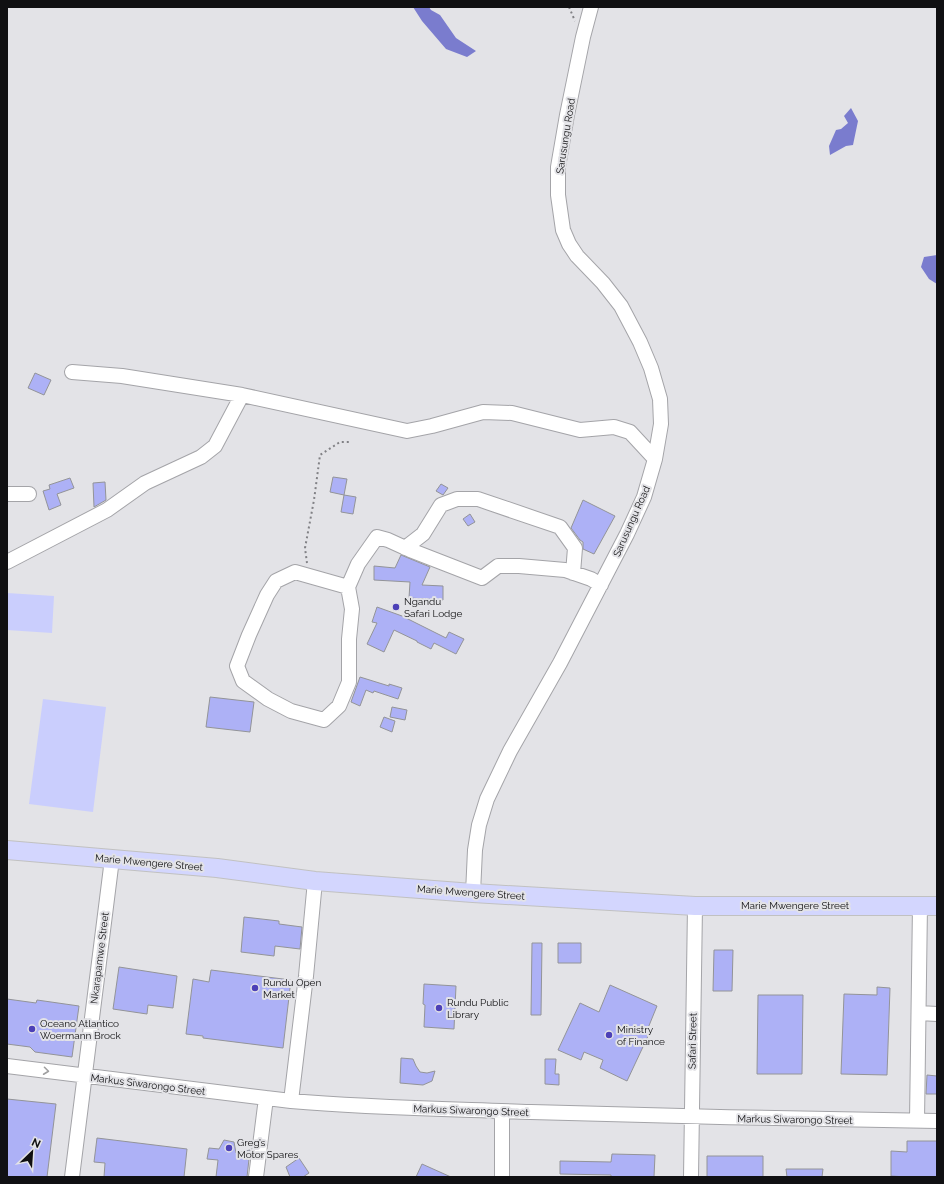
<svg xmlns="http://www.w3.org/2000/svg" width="944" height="1184" font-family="Raleway,sans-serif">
<rect width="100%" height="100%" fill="#e3e3e7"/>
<path fill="#cacefd" d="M7,593l47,3 -2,37 -45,-3z
M43,699l63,8 -13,105 -64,-8z"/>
<path fill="#7a7cce" d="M413,7h16l2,3 9,5 16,23 20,13 -9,6 -21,-8 -24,-28z
M851,108l7,13 -5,24 -7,1 -16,9 -1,-9 7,-16 5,-1 7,-6 -4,-7z
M937,255v29l-8,-5 -8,-12 3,-10z"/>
<path fill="#adb1f6" stroke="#939498" d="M35,373l16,7 -7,15 -16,-7z
M333,477l14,2 -3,16 -14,-3z
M70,478l4,10 -17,6 4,11 -12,5 -6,-19 7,-2 -1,-4z
M105,482l1,18 -12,7 -1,-24z
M441,484l7,4 -5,7 -7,-4z
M344,495l12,2 -3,17 -12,-2z
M583,500l32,16 -21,38 -11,-5v-7l-3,-2 -9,-12z
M470,514l5,8 -7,4 -5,-7z
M401,555l29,12 -8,18 21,1v14l-34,-2 1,-16 -36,-2v-14l21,2z
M377,607l25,9 44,22 3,-6 15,7 -8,15 -22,-11 -3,6 -14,-7v-1l-23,-11 -10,22 -17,-8 10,-21 -5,-1z
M360,677l29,9v-2l13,4 -4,11 -24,-8 -1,2 -7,-3 -6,16 -9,-4z
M210,697l44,5 -4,30 -44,-5z
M392,707l15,3 -2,10 -15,-3z
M384,717l11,4 -3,11 -12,-5z
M244,917l35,4v3l23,3 -2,22 -25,-3 -1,10 -33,-4z
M532,943h10l-1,72h-10z
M558,943h23v20h-23z
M714,950h19l-1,41h-19z
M119,967l58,9 -4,32 -25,-3 -1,9 -34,-5z
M211,970l80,10 -8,68 -80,-10v-2l-17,-2 7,-55 16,3z
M424,984l32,2 -2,43 -30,-2 1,-22 -2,-1z
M610,985l47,21 -11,27 3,1 -22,47 -27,-13 3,-8 -19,-8 -3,8 -23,-10 22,-47 19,9z
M877,987l13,1 -3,87 -46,-1 3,-80 33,1z
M758,995h45l-1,79h-45z
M7,999l29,4 1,-3 42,6 -7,51 -37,-5 -5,-5 -23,-3z
M401,1058l12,1 3,7 4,6 7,1 8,-2 -3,10 -9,4 -23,-2z
M545,1059h11l-1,15h4v11l-14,-1z
M927,1075l10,1v18h-11z
M7,1099l49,5 -9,73h-40z
M97,1138l90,11 -3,28h-80l1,-14 -11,-1z
M224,1140l10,2 2,11 14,-3 -3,27h-31l2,-17 -11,-1 2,-11 10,1z
M907,1141h30v36h-30l-16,-1v-25l16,1z
M612,1154l43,1 -1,22h-43v-2l-51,-1v-13l51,1z
M707,1156h56v21h-56z
M299,1158l10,15 -6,4h-13l-4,-10z
M422,1164l29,13h-35z
M786,1169h37l-1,8h-35z"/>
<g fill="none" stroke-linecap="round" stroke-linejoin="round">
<defs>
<path id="minor" d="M72,372l50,4 120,19 165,36 25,-5 51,-14 29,1 68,17 34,-3 16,5 25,27
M7,494h22
M405,548l18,-14 18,-29 16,-6h21l82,28 15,21 -2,25
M7,562l100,-52 38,-27 56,-26 14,-11 27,-51
M348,587l-53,-15 -19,9 -9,14 -18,40 -12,31 6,15 25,18 23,12 33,9 15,-14 10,-24v-43l3,-30 -4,-22 10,-23 19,-27 11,3 22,10 72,28 16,-12h21l46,4 26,9 10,6
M473,893l2,-43 4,-25 8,-26 23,-48 50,-88 67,-129 17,-37 11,-38 6,-35 -1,-25 -9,-31 -11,-26 -19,-36 -18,-23 -26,-27 -8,-12 -6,-14 -5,-35v-28l9,-52 16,-78 8,-30
M919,1013l18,1
M7,1066l284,35c80,7 160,8 240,11 135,4 271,7 406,9
M291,1101l15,-125 9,-95
M917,1121l3,-216
M72,1177l40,-318
M256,1177l10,-79
M502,1177v-66
M691,1177l4,-271"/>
<path id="major" d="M7,850l210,18 98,13 158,12 222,13h242"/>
</defs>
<use href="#minor" stroke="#a4a4a8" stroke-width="16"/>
<use href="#major" stroke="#c1c1c1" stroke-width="20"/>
<path stroke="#818185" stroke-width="2" stroke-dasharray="2 3" stroke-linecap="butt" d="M569,7l6,14
M307,563l-2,-15 9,-48 6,-45 20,-13h9"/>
<use href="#minor" stroke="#fff" stroke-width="14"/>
<use href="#major" stroke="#d3d6fe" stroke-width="18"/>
</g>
<defs><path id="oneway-chevron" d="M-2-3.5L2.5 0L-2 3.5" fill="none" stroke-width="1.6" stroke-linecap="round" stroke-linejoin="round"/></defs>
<use stroke="#9f9fa0" href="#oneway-chevron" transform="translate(46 1071) rotate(7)"/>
<g fill="#4c40b7" stroke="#e3e3e7" stroke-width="1.5">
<circle cx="396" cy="607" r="4"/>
<circle cx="255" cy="988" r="4"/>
<circle cx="439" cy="1008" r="4"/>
<circle cx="32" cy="1029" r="4"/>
<circle cx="609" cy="1035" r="4"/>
<circle cx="229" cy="1148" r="4"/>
</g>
<g text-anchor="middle" stroke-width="4" stroke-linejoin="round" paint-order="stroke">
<g font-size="10" fill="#101012" stroke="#e3e3e7">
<text transform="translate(565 136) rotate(-81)" y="4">Sarusungu Road</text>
<text transform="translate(631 521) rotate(-66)" y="4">Sarusungu Road</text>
<text transform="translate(149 862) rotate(5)" y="4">Marie Mwengere Street</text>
<text transform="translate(471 892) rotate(4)" y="4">Marie Mwengere Street</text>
<text x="795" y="909">Marie Mwengere Street</text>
<text transform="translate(99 958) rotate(-83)" y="4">Nkarapamwe Street</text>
<text transform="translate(692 1041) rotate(-89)" y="4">Safari Street</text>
<text transform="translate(148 1084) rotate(7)" y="4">Markus Siwarongo Street</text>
<text transform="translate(471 1110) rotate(2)" y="4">Markus Siwarongo Street</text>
<text transform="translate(795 1119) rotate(1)" y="4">Markus Siwarongo Street</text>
</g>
<g font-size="10" fill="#101012" stroke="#e3e3e7" text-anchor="start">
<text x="404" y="605">Ngandu<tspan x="404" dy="12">Safari Lodge</tspan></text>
<text x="263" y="986">Rundu Open<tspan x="263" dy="12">Market</tspan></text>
<text x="447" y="1006">Rundu Public<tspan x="447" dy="12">Library</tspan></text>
<text x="40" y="1027">Oceano Atlantico<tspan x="40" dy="12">Woermann Brock</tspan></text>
<text x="617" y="1033">Ministry<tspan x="617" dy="12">of Finance</tspan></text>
<text x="237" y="1146">Greg’s<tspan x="237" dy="12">Motor Spares</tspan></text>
</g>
</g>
<rect width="944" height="1184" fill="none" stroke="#101012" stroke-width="16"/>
<g transform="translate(32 1152) rotate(25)" stroke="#e3e3e7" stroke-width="3" paint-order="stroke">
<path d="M0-3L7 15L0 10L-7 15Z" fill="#101012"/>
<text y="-6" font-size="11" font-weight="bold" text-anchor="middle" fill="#101012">N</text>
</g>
</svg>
